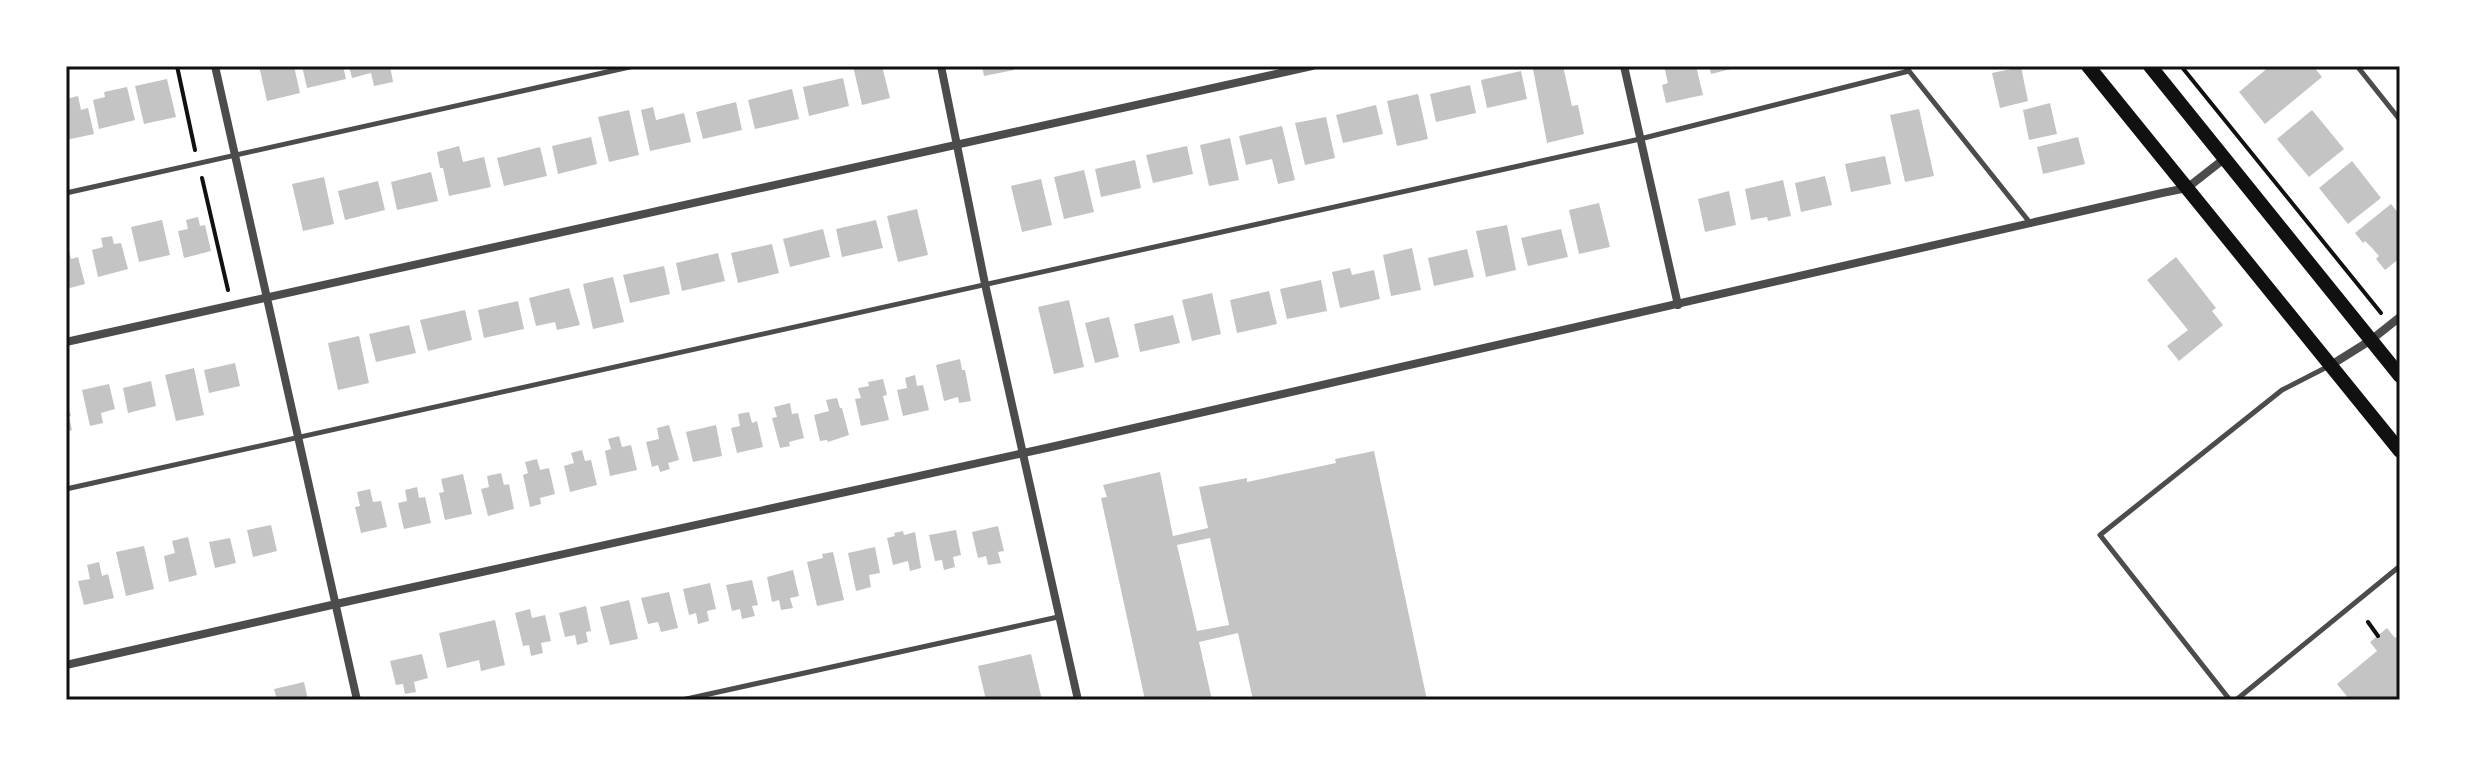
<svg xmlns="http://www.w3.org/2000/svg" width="2466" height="766" font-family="'Zilla Slab',serif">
<rect width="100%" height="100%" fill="#fff"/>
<path fill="#c4c4c4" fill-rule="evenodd" d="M259,66h35l6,27 -33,8z
M302,66h41l3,13 -39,9z
M349,66h41l3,16 -19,4 -3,-13 -19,5z
M853,66h29l8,32 -28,7z
M982,66h32v4l-30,6z
M1546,66h17l9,40 6,-1 6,29 -37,9 -14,-74z
M1664,66h32l7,29 -37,8 -4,-18 6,-2z
M1709,66h30v1l-28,7z
M2270,66h43l9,11 -57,47 -26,-32z
M2021,67l7,34 -28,7 -8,-35z
M1521,71l6,28 -40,9 -6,-28z
M843,78l6,28 -40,10 -6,-29z
M167,79l9,38 -32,7 -9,-38z
M1470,85l6,28 -40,9 -6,-28z
M127,87l8,33 -36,9 -6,-29 12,-3 -1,-5z
M792,89l7,30 -44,10 -7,-29z
M1418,94l10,45 -31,7 -10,-45z
M78,96l3,14 7,-2 6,26 -28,6v-41z
M736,102l6,28 -39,9 -7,-27z
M2050,103l7,31 -28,6 -6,-30z
M1376,105l7,29 -40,9 -7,-28z
M653,107l3,13 28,-7 7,29 -41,9 -9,-41z
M1919,109l15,67 -29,6 -15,-67z
M629,110l10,45 -30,7 -11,-45z
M2312,110l32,39 -35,28 -32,-38z
M1326,117l9,41 -30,7 -10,-42z
M1282,126l13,54 -17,4 -6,-25 -26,6 -7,-29z
M591,137l6,27 -39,10 -6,-28z
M2078,137l7,27 -42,10 -6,-27z
M1230,138l9,42 -30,6 -9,-41z
M459,146l4,16 21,-5 7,30 -42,9 -6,-28h-3l-3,-16z
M1187,146l6,28 -40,9 -7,-28z
M540,147l7,29 -43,10 -7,-28z
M1885,156l6,28 -40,8 -6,-28z
M1135,160l6,28 -40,9 -6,-28z
M2352,161l29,37 -33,26 -29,-36z
M1084,170l10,42 -30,7 -10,-42z
M431,172l7,29 -41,9 -6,-28z
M1825,176l7,29 -31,7 -6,-29z
M324,177l10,47 -31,7 -11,-47z
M1041,179l11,46 -30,7 -11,-46z
M1783,180l8,36 -23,5 -1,-4 -16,3 -6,-31z
M378,181l7,29 -40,10 -7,-29z
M1729,191l7,34 -31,7 -7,-33z
M1599,203l11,44 -31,7 -10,-44z
M2391,204l9,11v43l-15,12 -9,-11 3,-3 -6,-7 -8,-8 -2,2 -8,-10z
M917,209l11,46 -30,7 -11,-46z
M198,217l2,9 5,-1 6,26 -27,7 -6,-27 10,-2 -2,-9z
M162,220l8,35 -31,7 -8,-35z
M876,220l7,28 -41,9 -6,-28z
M1507,225l9,45 -30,7 -10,-46z
M823,229l7,28 -40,10 -7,-28z
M1561,229l7,28 -40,9 -7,-28z
M112,236l2,8 7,-1 7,26 -30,8 -6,-27 11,-3 -2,-9z
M772,244l7,29 -41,10 -7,-30z
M1412,248l9,42 -30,6 -8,-41z
M1467,249l7,28 -40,9 -6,-28z
M69,251l2,8 7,-2 7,27 -19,5v-37z
M718,253l7,28 -43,10 -6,-28z
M2176,257l40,51 -4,3 11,14 -44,36 -12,-15 21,-16 -41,-50z
M664,266l6,28 -40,9 -7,-28z
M1350,268l2,7 22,-5 6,29 -40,9 -8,-36z
M613,277l11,45 -31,7 -10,-45z
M1321,280l6,31 -40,8 -7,-30z
M569,288l11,37 -23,5 -2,-8 -19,4 -7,-28z
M1269,291l8,33 -40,9 -7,-33z
M1212,293l9,41 -29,7 -10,-41z
M1069,300l15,67 -30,7 -16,-67z
M518,301l6,28 -40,9 -6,-28z
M465,310l7,30 -44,11 -8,-31z
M1173,315l7,28 -40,9 -6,-28z
M1109,317l10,40 -24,6 -10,-40z
M409,325l7,28 -40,9 -7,-28z
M359,336l10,47 -31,7 -10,-47z
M960,359l2,11h3l6,31 -12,2 -1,-6 -14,4 -8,-36z
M235,363l5,23 -31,7 -5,-23z
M194,368l10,47 -28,6 -11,-46z
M915,375l2,11 6,-1 6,25 -26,6 -6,-26 10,-2 -2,-10z
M883,379l4,16 -4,1 6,24 -28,6 -6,-27 6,-1 -3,-10 11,-2 -1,-4z
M151,381l5,25 -28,7 -5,-25z
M109,384l6,25 -14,4 2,10 -13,3 -8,-36z
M66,398l5,18 -2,1 3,13 -6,2z
M837,398l3,10h2l7,27 -21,7 -1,-2 -7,1 -6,-26 15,-4 -3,-11z
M790,403l2,11 6,-1 6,25 -15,4 1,4 -10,2 -8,-30 5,-1 -3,-10z
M749,412l3,11 5,-2 6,26 -26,6 -6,-25 9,-2 -2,-12z
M669,425l10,35 -11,3 2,6 -10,3 -2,-7 -6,2 -6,-25 13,-3 -2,-11z
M716,425l6,31 -29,6 -7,-30z
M619,436l3,11 9,-2 6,25 -27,6 -5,-25 6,-2 -3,-10z
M582,450l3,11 6,-1 6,25 -27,7 -6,-26 10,-3 -3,-10z
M1374,451l53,249h-174l-15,-67 -39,9 13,58h-67l-44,-202 6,-1 -4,-12 57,-13 13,64 35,-8 -9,-41 48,-9v4l89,-19 -1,-4zM1210,538l19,87 -32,6 -20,-86z
M537,459l3,11 9,-2 6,26 -15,4 1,6 -11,3 -7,-32 5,-2 -3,-11z
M501,473l3,12 5,-1 5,25 -26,7 -7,-27 8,-2 -2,-11z
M463,474l9,40 -27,6 -6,-27 5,-1 -3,-13z
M417,487l2,11 6,-1 6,26 -27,6 -6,-26 9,-2 -2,-11z
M370,489l3,13 8,-1 6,26 -26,6 -6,-26 5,-1 -3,-14z
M271,525l6,26 -24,6 -6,-27z
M998,526l6,25 -6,1 3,11 -13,2 -2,-9 -8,2 -6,-26z
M956,530l5,25 -8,2 2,10 -11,3 -2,-10 -7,1 -6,-26z
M903,531l1,4 11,-3 6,36 -11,3 -2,-10 -15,4 -6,-27 8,-2 -1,-3z
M188,537l9,38 -28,7 -5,-26 11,-3 -3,-12z
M230,538l6,25 -21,5 -6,-26z
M144,546l10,43 -28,7 -10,-44z
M875,547l5,26 -11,2 2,12 -15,4 -8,-38z
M833,552l11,48 -27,6 -10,-44 16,-4 -1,-4z
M99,562l3,14 6,-2 6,24 -30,7 -6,-24 12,-2 -3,-14z
M793,570l6,26 -9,2 3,10 -12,2 -2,-10 -7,2 -5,-25z
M752,580l6,25 -6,1 3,10 -13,3 -2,-10 -8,2 -6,-26z
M710,583l6,26 -9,2 2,10 -11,3 -2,-11 -7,2 -6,-26z
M669,592l9,36 -17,4 -3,-10 -10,2 -7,-26z
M629,600l9,39 -28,6 -10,-38z
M586,606l5,25 -5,1 2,10 -11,3 -2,-10 -10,2 -6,-24z
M530,609l2,9 13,-3 6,26 -10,2 2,10 -12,3 -2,-11 -6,1 -8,-33z
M495,620l10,45 -24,6 -2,-11 -32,8 -8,-35z
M2387,628l8,10 5,-4v66h-50l-13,-16 40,-33 -7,-9z
M422,654l6,24 -14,4 2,10 -11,2 -2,-10 -7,1 -6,-24z
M1031,654l11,46h-56l-8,-34z
M304,682l4,18h-31l-3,-11z"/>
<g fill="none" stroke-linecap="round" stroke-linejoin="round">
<path stroke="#111" stroke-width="4" d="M177,66l18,84
M2181,66l200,247
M202,178l26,112
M2368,622l10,14"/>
<path stroke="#4c4c4c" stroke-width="5" d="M1905,66l126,158
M2357,66l43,54
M66,193l568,-127
M66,489l1574,-350 269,-68
M682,700l376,-83
M2230,700l-130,-165 182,-145 45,-23
M2236,700l164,-134"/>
<path stroke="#4c4c4c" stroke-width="8" d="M215,66l142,634
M941,66l44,218 93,416
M1624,66l54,239
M66,342l1246,-276
M2331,365l40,-25 29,-23
M66,665l270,-61 715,-157 1111,-254 25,-5 37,-29"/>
<path stroke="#111" stroke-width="14" d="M2088,66l312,385
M2150,66l250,310"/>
</g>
<rect width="2466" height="766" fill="none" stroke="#ffffff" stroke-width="136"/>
<rect x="68" y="68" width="2330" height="630" fill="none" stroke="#111" stroke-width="3"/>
</svg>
